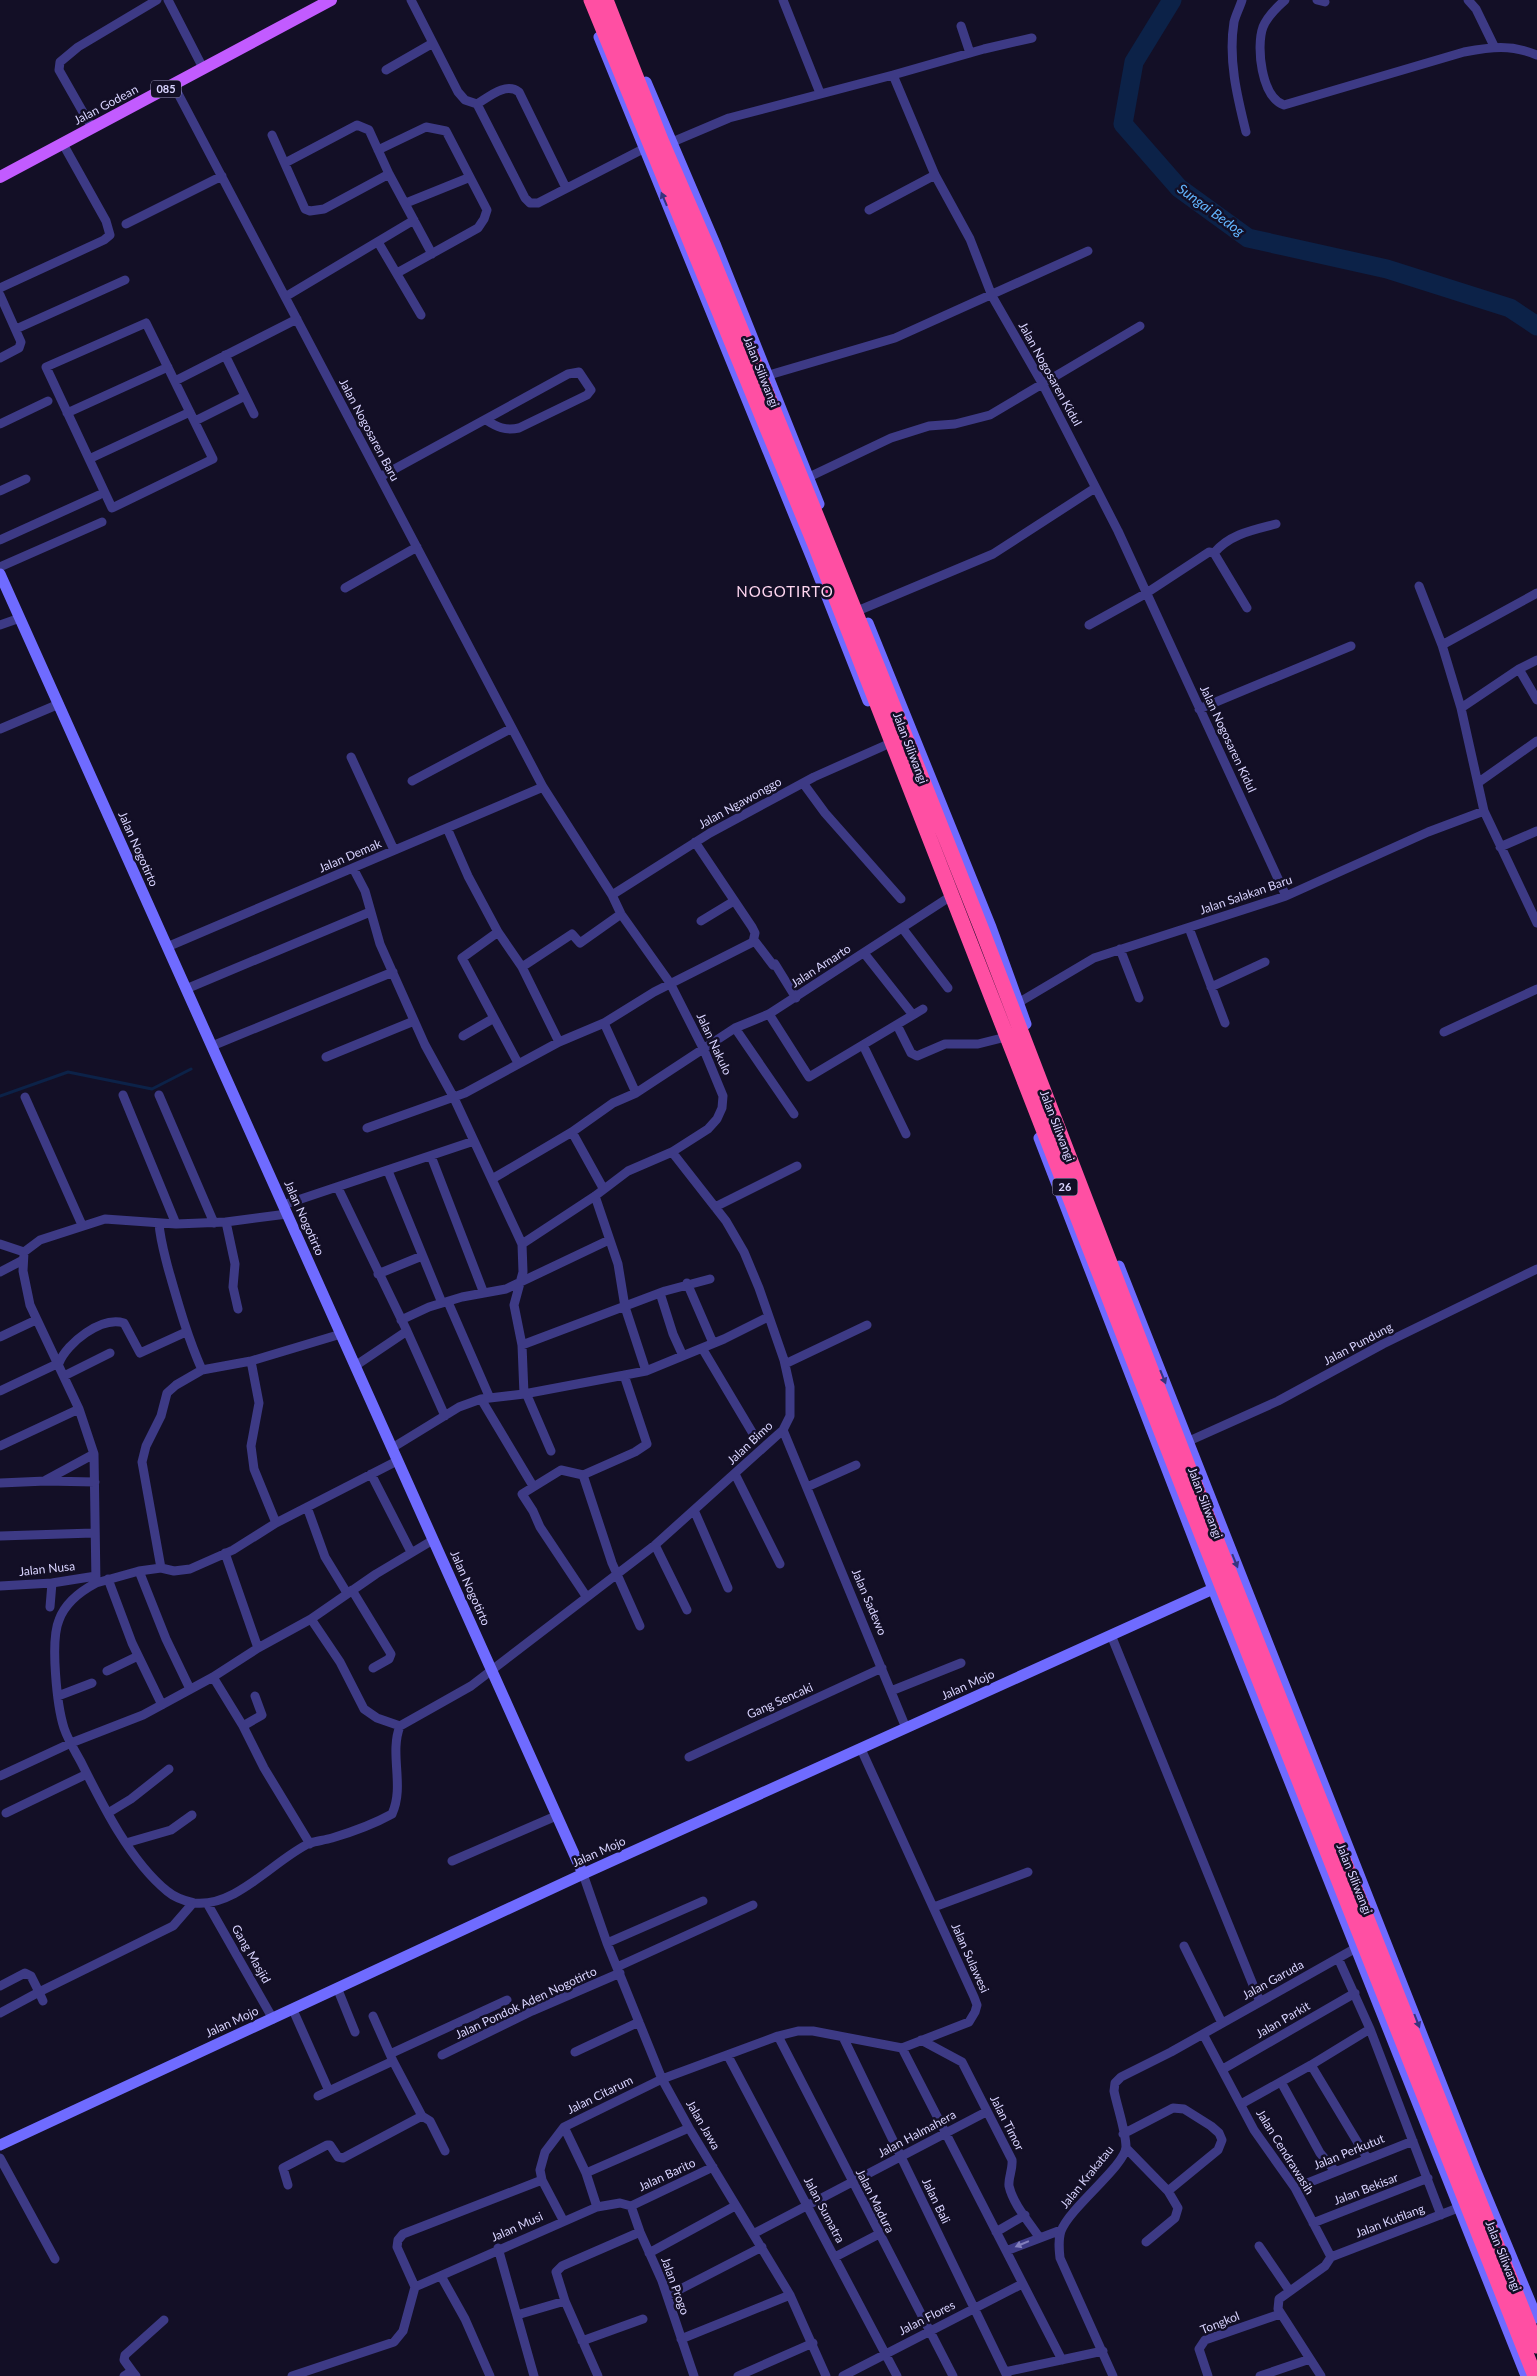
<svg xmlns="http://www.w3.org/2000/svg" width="1537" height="2376" font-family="Lato,sans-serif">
<rect width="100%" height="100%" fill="#130f26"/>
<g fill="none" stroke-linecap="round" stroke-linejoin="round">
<path stroke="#0c2248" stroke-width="3" d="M0,1096l68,-24 84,17 39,-20"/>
<path stroke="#0c2248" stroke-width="19" d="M1172,0l-38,62 -11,62 56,64 69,50 139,31 123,39 27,18"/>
<path stroke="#3d3a85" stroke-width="9" d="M168,0l35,68
M411,0l47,92 7,8 12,4c13,-8 29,-22 42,-12l47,96
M783,0l37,93
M1242,0c-2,7 -6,14 -8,22 -6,37 3,74 12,110
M1285,0c-8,7 -18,17 -22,27 -7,19 -2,70 21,78l180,-53c27,-5 47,-8 73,3
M1317,0l8,2
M1468,0l8,9 18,37
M961,26l9,27
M386,70l47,-27
M893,75l91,-26 48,-11
M173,84l370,703 69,108 9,19 49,69 34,67 19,46 -1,12 -5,11 -9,10 -36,23 -44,19 -33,25 -73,48
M477,104l48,94 5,5h8l105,-54
M92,128l-33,-58 1,-8 18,-15 79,-47
M272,135l33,74 5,2 14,-2 65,-35
M670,143l59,-25 164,-43 42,100 35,64 22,57 50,87 76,148 168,365
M378,150l48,-23 20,4 41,79 -3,9 -6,9 -81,45
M285,163l72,-38 12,5 20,44 43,80
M406,203l62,-25
M869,210l66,-35
M126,224l96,-48
M378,242l43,73
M0,288l104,-48 6,-5 -4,-14 -43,-77
M0,295l21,47 -2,6 -19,10
M285,297l129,-77
M146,323l67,136 -101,49 -66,-141z
M16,329l109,-49
M225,355l29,59
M769,375l126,-37 193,-87
M175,381l122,-62
M67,413l101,-46
M195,421l50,-25
M0,424l48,-23
M89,459l101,-47
M380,477l188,-103 11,-2 12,18 -4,5 -68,33c-14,3 -22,-1 -33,-8
M809,477l82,-39 38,-12 26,-2 35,-9 150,-89
M0,491l26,-12
M0,540l99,-45
M1214,553c16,-19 39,-23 62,-29
M0,567l102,-45
M1419,586l23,59 19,63 23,103 53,112
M345,588l72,-41
M862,609l131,-55 102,-66
M0,625l20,-7
M1089,625l56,-31 64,-42 5,1 33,55
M1442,645l95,-52
M1519,669l18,31
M1461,708l58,-39 18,-9
M1199,709l152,-63
M0,729l59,-25
M351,757l43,93
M412,781l100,-53
M1479,782l58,-41
M803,783l22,30 76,86
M447,828l21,48 30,56 24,35 37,75
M1500,847l37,-16
M353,868l12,23 15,53 45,101 29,53 68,146 1,28 -9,33 8,40 2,49
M612,895l98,-62 104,-56 72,-32
M701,921l33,-20
M1189,928l36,95
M903,929l45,59
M498,932l-36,26 56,105
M754,940l19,25 2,-1 21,34
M167,947l376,-160
M1120,949l19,49
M864,953l49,62
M522,967l50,-33 8,9 41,-29
M1211,987l54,-25
M186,989l184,-77
M1018,1003l76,-45 192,-62 142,-64 56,-21
M769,1014l40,63 114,-68
M604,1023l32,70
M897,1025l14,28 6,3 28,-12h33l24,-6
M735,1028l59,86
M1444,1032l93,-43
M463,1036l31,-18
M863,1045l43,89
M212,1046l181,-74
M326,1057l88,-36
M123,1095l53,129
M159,1095l55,128
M25,1097l57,128
M367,1128l98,-35 94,-51 45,-19 50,-31 99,-50 2,-9 -3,-6 -57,-85
M572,1132l31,56
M431,1156l52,135
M388,1171l54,132
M492,1179l80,-47 41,-29 23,-10 99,-65 34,-14 179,-116
M338,1188l69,143 38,85
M595,1196l23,68 7,43 21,64
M283,1205l191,-64
M715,1207l82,-41
M287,1214l-61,8 -50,2 -71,-5 -65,21 -16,12 -1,19 7,34 49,104 15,45 2,129c-15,8 -31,20 -37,37 -9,21 -2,86 5,108 4,12 11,23 17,34 21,42 49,99 86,129 7,6 18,10 27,12 42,5 81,-44 116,-60 7,-2 15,-3 22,-5 20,-6 42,-14 60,-24 13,-28 -3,-60 8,-88l71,-40 184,-141 128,-115 7,-14v-29l-6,-27 -25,-72 -15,-36 -18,-31 -54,-69
M226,1222l9,42 -2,23 5,22
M0,1244l24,8
M0,1272l23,-12
M378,1274l44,-18
M687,1283l26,60
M660,1293l13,41 10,22
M448,1302l41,94
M401,1320l28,-13 33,-10 44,-8 103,-49
M0,1337l36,-17
M522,1345l143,-54 45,-12
M702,1348l50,84
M251,1361l8,42 -8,43 3,23 22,54
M785,1364l82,-39
M355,1366l52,-35
M202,1370l49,-9 90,-27
M64,1376l46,-23
M0,1391l59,-28c8,-20 42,-47 65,-40l16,30 46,-21
M526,1393l25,58
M481,1399l52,87
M783,1430l123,298
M1189,1441l89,-40 105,-57 154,-75
M0,1446l79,-37
M392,1448l67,-41 22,-8 43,-5 122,-23 78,-32 44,-22
M371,1474l40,78
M735,1474l45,90
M583,1475l-22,-5 -39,24 11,17 7,16 46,69
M583,1475l29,88 28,63
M583,1475l52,-23 12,-8 -23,-69
M46,1480l48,-26
M0,1483l46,-2 49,1
M807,1487l49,-22
M307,1507l18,50 22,36
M694,1510l34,78
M0,1536l93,-3
M655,1545l32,65
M225,1553l33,95
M161,1568l13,3 16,-2 43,-19 43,-27 121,-62
M139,1571l27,68 24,50
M108,1579l24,64 30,62
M96,1583l43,-12 22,-3 -19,-106 4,-16 15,-30 6,-23 9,-8 26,-15c-15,-34 -24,-67 -34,-102 -4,-16 -8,-29 -9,-45
M0,1586l52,-3 44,-7
M352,1590l39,64 -2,5 -16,9
M50,1607l2,-24
M311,1619l29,43 24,47 13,9 23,8
M1111,1635l149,367
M107,1671l31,-15
M213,1677l30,49 21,42 46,76
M891,1691l70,-28
M58,1696l34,-13
M243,1726l19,-11 -7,-19
M689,1757l193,-89
M0,1776l71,-33 72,-28 70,-38 45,-29 53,-29 65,-45 57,-34
M6,1813l81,-39
M108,1813l23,-14 38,-30
M126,1843l45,-13 21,-15
M452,1861l104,-45
M583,1874l24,69 55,136 27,49 101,167 36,81
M207,1903l66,116
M934,1907l94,-35
M607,1943l96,-42
M1184,1946l38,77
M1338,1958l32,71 71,186
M617,1967l136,-62
M0,1986l25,-13 6,3 8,16 134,-66 20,-23
M338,1990l17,42
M293,2010l36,81
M0,2013l39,-21 4,9
M373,2016l20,45 29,55 8,5 15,30
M1203,2034l51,96 41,58 36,69
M778,2036l175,340
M843,2037l164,339
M921,2040l41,22 50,98c1,9 -4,18 -3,26 4,18 20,36 30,51
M902,2048l160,312
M575,2052l64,-30
M390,2054l117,-54
M442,2055l90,-44 88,-38
M728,2056l169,320
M1223,2069l132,-76
M1281,2082l39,71 15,18
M318,2096l75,-35
M1241,2104l70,-39
M564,2127l22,46 103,-45
M1123,2134l50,-26 11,1 27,17 8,7 3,7 -4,10 -50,41
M1126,2148l42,43 10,17 -3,10 -29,24
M0,2158l55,101
M1367,2158l-56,-93 59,-36
M586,2173l11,34
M288,2185l-5,-17 44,-23h3l8,12 5,1 79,-42
M1295,2188l118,-47
M631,2206l9,26 22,49 32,95
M631,2206l82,-39
M563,2220l-21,-40 -2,-10 5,-18 19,-25 98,-48 116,-43 20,-5h15l89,17 67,-26 6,-10 2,-7 -3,-8 -113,-248
M1313,2223l115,-45
M996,2232l29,-17
M753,2234l233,-122
M1259,2246l30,44
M498,2248l36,128
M1006,2251l55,-21
M649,2253l86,-47
M835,2257l44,-23
M1331,2257l127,-49
M441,2276l24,43 25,57
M415,2287l182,-80 23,-4 11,3
M667,2296l95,-49
M517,2315l48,-14
M681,2339l109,-44
M582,2341l61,-22
M132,2371l-8,-11 1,-5 39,-35
M1005,2372l98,-21
M124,2376l8,-5 4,5
M292,2376l102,-34 9,-11 12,-44 -18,-40 1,-7 5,-6 139,-54
M598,2376l-33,-75 -9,-29 6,-6 78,-34
M738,2376l75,-33
M843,2376l179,-92
M1113,2376l-53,-118c-1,-9 -2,-18 1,-27 9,-24 64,-65 65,-84 0,-15 -9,-41 -12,-56l1,-8 6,-6 50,-25 185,-104
M1208,2376l-9,-27 6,-9 75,-26
M1260,2376l50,-17
M1321,2376l-43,-67 1,-10 46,-33 6,-9"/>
<path stroke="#6f6bff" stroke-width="11" d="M599,37l213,522 56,142
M646,82l70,164 103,258
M0,574l583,1300
M868,623l123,304 35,97
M1039,1138l174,451 313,787
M1119,1266l356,903 62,149
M0,2145l583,-271 630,-285"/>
<path stroke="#c25bff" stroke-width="12" d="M0,177l331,-177"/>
<path stroke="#ff4fa3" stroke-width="15" d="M591,0l224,545 374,958 346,873
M606,0l55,140 51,118 167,412 103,260 233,606 322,810"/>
</g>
<defs><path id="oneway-solid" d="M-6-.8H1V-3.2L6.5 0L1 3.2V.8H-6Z" transform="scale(1.25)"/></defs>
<g fill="#38347d">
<use href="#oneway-solid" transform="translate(664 199) rotate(-113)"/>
<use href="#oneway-solid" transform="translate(1163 1377) rotate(68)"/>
<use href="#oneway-solid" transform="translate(1235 1561) rotate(68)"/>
<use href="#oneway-solid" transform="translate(1417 2021) rotate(69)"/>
</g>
<use fill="#837fbc" href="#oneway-solid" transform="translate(1022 2244) rotate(157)"/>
<g text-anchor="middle" stroke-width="5" stroke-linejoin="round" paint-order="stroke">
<g fill="#130f26" stroke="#9e99be" stroke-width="1">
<rect x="151" y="80.5" width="30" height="17" rx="4"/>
<rect x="1052.5" y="1178.5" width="25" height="17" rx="4"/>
</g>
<g font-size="11" font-weight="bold" fill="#d9d4ff">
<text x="166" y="93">085</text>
<text x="1065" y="1191">26</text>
</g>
<g font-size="12" fill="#d9d4ff" stroke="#130f26">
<text transform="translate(106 105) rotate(-28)" y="4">Jalan Godean</text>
<text transform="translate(761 372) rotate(68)" y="4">Jalan Siliwangi</text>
<text transform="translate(1050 374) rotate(61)" y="4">Jalan Nogosaren Kidul</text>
<text transform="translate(369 430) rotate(62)" y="4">Jalan Nogosaren Baru</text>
<text transform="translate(1228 739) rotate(65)" y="4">Jalan Nogosaren Kidul</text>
<text transform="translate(910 748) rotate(69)" y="4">Jalan Siliwangi</text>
<text transform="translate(740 803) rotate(-29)" y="4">Jalan Ngawonggo</text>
<text transform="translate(138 849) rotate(66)" y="4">Jalan Nogotirto</text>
<text transform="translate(350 856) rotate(-23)" y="4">Jalan Demak</text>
<text transform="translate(1246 895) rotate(-19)" y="4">Jalan Salakan Baru</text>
<text transform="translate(821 966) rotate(-33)" y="4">Jalan Amarto</text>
<text transform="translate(714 1044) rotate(65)" y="4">Jalan Nakulo</text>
<text transform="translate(1057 1126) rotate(69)" y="4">Jalan Siliwangi</text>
<text transform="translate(304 1218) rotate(66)" y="4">Jalan Nogotirto</text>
<text transform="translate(1358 1344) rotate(-28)" y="4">Jalan Pundung</text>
<text transform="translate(750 1443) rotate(-43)" y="4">Jalan Bimo</text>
<text transform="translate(1205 1503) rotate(69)" y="4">Jalan Siliwangi</text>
<text transform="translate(47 1569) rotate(-6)" y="4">Jalan Nusa</text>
<text transform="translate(470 1588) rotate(66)" y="4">Jalan Nogotirto</text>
<text transform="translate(869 1602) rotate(67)" y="4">Jalan Sadewo</text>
<text transform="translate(968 1685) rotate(-24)" y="4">Jalan Mojo</text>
<text transform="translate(780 1701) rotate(-24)" y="4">Gang Sencaki</text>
<text transform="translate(599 1852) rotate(-24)" y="4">Jalan Mojo</text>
<text transform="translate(1354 1879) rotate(68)" y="4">Jalan Siliwangi</text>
<text transform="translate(251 1954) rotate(60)" y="4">Gang Masjid</text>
<text transform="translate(970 1958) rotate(66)" y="4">Jalan Sulawesi</text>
<text transform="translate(1273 1980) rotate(-29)" y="4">Jalan Garuda</text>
<text transform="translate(526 2003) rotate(-25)" y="4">Jalan Pondok Aden Nogotirto</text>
<text transform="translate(1283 2020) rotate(-30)" y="4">Jalan Parkit</text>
<text transform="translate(232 2022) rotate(-25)" y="4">Jalan Mojo</text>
<text transform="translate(600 2095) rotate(-26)" y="4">Jalan Citarum</text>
<text transform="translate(1007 2123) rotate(63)" y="4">Jalan Timor</text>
<text transform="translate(703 2125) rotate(60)" y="4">Jalan Jawa</text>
<text transform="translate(917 2134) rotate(-28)" y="4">Jalan Halmahera</text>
<text transform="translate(1285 2152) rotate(58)" y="4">Jalan Cendrawasih</text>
<text transform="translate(1349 2152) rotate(-22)" y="4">Jalan Perkutut</text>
<text transform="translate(667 2175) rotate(-25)" y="4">Jalan Barito</text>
<text transform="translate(1087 2177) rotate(-51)" y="4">Jalan Krakatau</text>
<text transform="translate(1366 2189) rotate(-21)" y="4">Jalan Bekisar</text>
<text transform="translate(875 2201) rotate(63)" y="4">Jalan Madura</text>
<text transform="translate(936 2201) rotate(64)" y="4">Jalan Bali</text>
<text transform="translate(824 2210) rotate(62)" y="4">Jalan Sumatra</text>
<text transform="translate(1390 2221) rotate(-21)" y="4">Jalan Kutilang</text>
<text transform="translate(517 2227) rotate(-24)" y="4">Jalan Musi</text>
<text transform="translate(1503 2256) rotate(68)" y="4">Jalan Siliwangi</text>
<text transform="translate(675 2286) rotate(70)" y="4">Jalan Progo</text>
<text transform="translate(927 2318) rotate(-27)" y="4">Jalan Flores</text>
<text transform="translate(1220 2323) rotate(-22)" y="4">Tongkol</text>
</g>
<g font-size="14" font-style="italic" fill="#62b6ff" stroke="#130f26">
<text transform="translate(1211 210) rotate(36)" y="5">Sungai Bedog</text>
</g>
<g font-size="15" letter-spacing="1" fill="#ffd6f0" stroke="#130f26">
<text x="785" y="597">NOGOTIRTO</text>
</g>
</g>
</svg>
